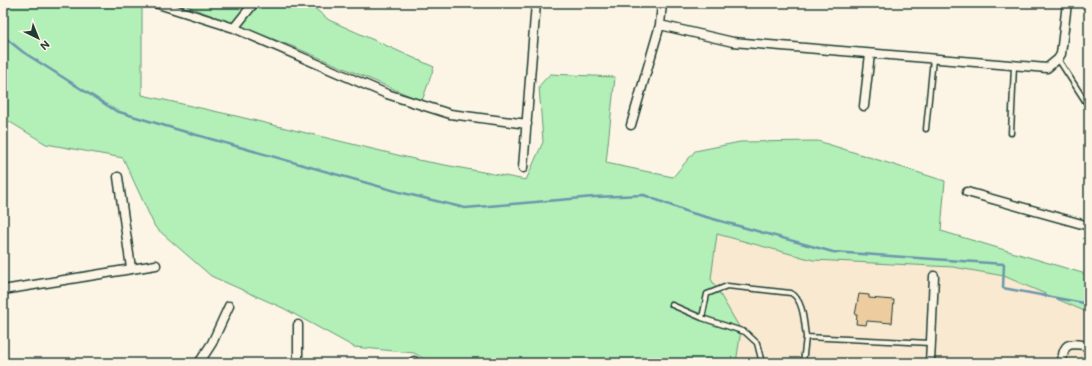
<svg xmlns="http://www.w3.org/2000/svg" width="1092" height="366" font-family="Mali,sans-serif">
<rect width="100%" height="100%" fill="#fcf5e5"/>
<filter id="ink" filterUnits="userSpaceOnUse"><feTurbulence type="fractalNoise" baseFrequency=".025" numOctaves="2"/><feDisplacementMap in="SourceGraphic" scale="8" xChannelSelector="R" yChannelSelector="G"/><feConvolveMatrix kernelMatrix="1 2 1 2 8 2 1 2 1" color-interpolation-filters="sRGB"/></filter>
<g filter="url(#ink)">
<path fill="#f8e9d0" d="M716,233l97,27 140,7 51,9 85,37v50h-353l5,-33 -30,-51z"/>
<path fill="#b2f0b7" stroke="#689676" d="M3,3h139v92l94,21 182,44 108,20 17,-38 -4,-56 11,-12 65,3 -9,86 67,14 22,-26 45,-9 78,-1 127,40 -4,50 148,44v38l-85,-37 -51,-9 -140,-7 -96,-26 -6,45 30,51 -5,33h-305l-17,-10 -60,-6 -71,-39 -72,-32 -56,-49 -32,-69 -77,-14 -41,-25 -2,-7z
M179,3h129l21,17 105,47 -12,34 -128,-54z"/>
<g fill="none" stroke-linecap="round" stroke-linejoin="round">
<path stroke="#6b96ac" stroke-width="2.5" d="M3,36l20,16 93,59 63,19 220,62 66,16 129,-11 50,-2 44,17 145,40 171,12 -1,24 86,16"/>
</g>
<path fill="#edcd9f" stroke="#1f3d34" d="M859,294l10,1v3l25,2 -2,23 -25,-2 -1,4 -10,-1 1,-9h-2z"/>
<g fill="none" stroke-linecap="round" stroke-linejoin="round">
<defs>
<path id="service" d="M1058,59l31,48
M926,129l7,-70
M1011,133l3,-67
M672,305l30,13
M762,363l-5,-20 -12,-11 -43,-14 5,-24 20,-8 64,7c13,7 13,31 15,44
M803,363l3,-26 124,6"/>
<path id="minor" d="M155,3l79,25 153,66 63,20 77,10
M660,25l73,17 314,26 11,-9 3,-5 6,-51
M234,28l20,-25
M864,106l6,-52
M631,125l29,-100 2,-22
M523,168l13,-165
M118,177l13,91
M967,192l122,34
M3,290l153,-25
M298,325v38
M199,363l13,-20 17,-37
M414,363v-2
M930,363l4,-87
M1062,363c1,-22 8,-20 27,-17"/>
</defs>
<use href="#service" stroke="#1f3d34" stroke-width="7"/>
<use href="#minor" stroke="#1f3d34" stroke-width="11"/>
<use href="#service" stroke="#fcf5e5" stroke-width="4"/>
<use href="#minor" stroke="#fcf5e5" stroke-width="8"/>
</g>
</g>
<rect width="1092" height="366" fill="none" stroke="#fcf5e5" stroke-width="16"/>
<rect x="8" y="8" width="1076" height="350" fill="none" stroke="#1f3d34" stroke-width="1.5" filter="url(#ink)"/>
<g transform="translate(38 38) rotate(137)" stroke="#fcf5e5" stroke-width="3" paint-order="stroke">
<path d="M0-3L7 15L0 10L-7 15Z" fill="#1f3d34"/>
<text y="-6" font-size="11" font-weight="bold" text-anchor="middle" fill="#1f3d34">N</text>
</g>
</svg>
